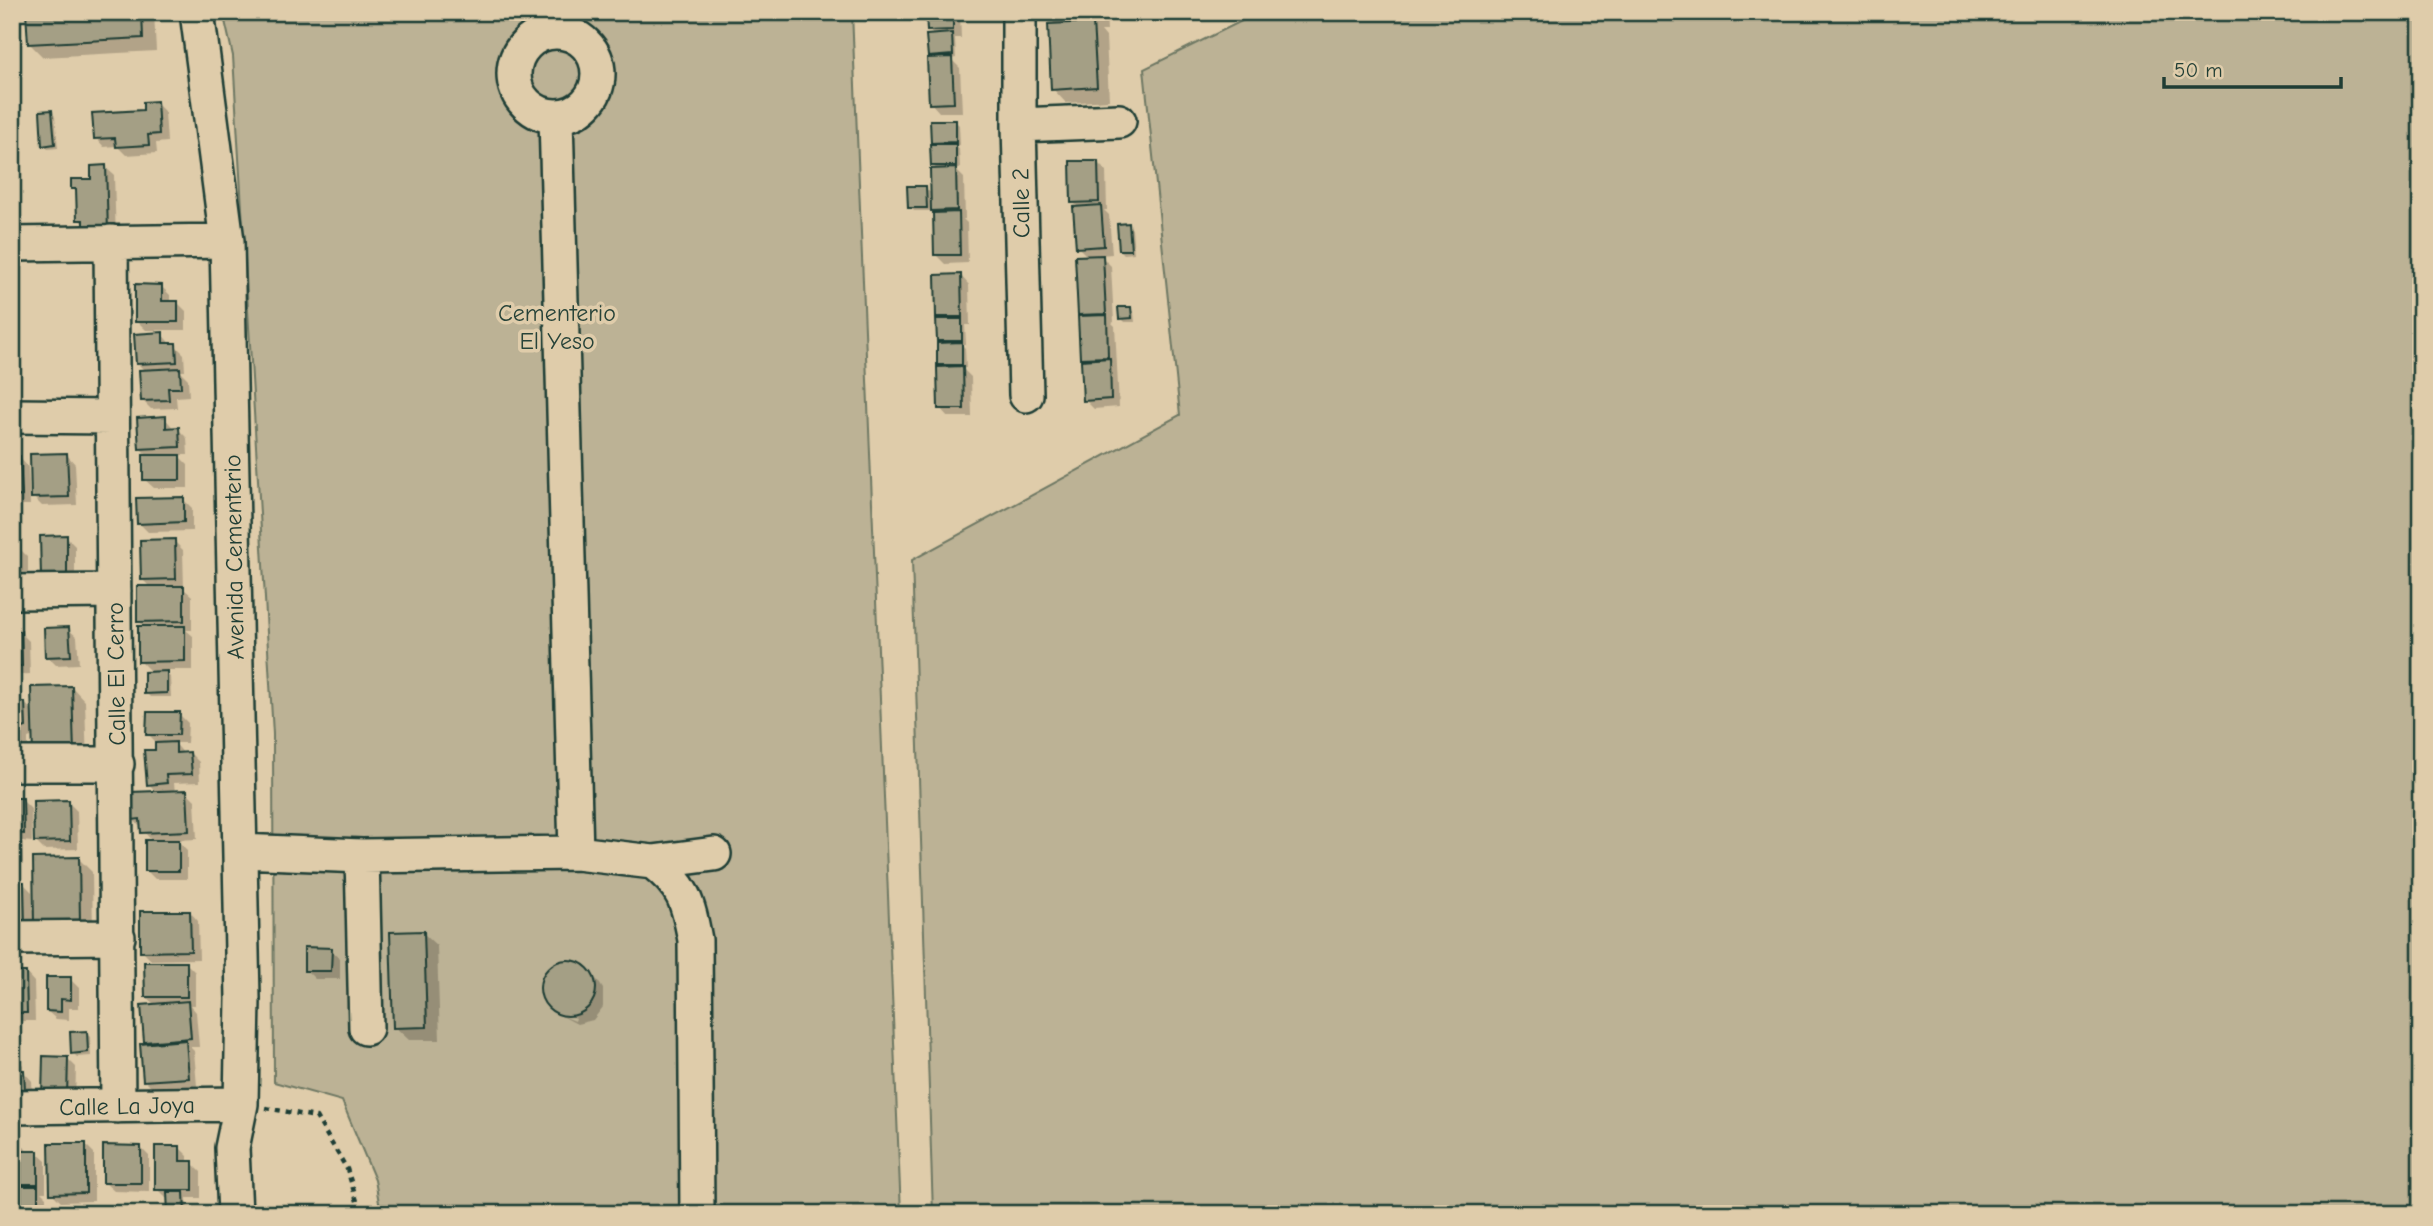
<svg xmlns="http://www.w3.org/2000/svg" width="2433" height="1226" font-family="'Comic Neue',sans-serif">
<rect width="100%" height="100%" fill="#dfccaa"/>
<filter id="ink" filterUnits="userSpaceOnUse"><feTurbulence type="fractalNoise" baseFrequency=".0143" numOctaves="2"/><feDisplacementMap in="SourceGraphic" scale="14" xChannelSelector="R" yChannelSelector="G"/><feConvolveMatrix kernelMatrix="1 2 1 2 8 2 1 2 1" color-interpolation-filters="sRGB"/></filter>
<g filter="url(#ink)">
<path fill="#bcb295" stroke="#6e7864" stroke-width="2" d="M223,12h629l49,1202h-520l-6,-34 -33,-79 -68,-19 -1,-348 -40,-678z
M1260,12h1161v1202h-1488l-21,-654 268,-145 -36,-346z"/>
<path fill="#0003" d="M28,12h126l2,39 -113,6 -14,-14z
M865,12h28l1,7 -21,2z
M928,12h32l1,26h-6l1,20 -5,1 9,9 2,44h-23l-8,-9 2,-43 -4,-4 5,-20 -5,-6z
M1050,12h56l1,19h-6l5,6 3,63 -43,3 -13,-14 3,-64 -5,-5z
M156,103l9,9 2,30 -11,1 1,10 -31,2 -9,-9 -13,1 -8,-9z
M51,112l4,4 3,32 -10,1 -4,-4z
M955,121l4,4 1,20 -5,1 4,3 1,20h-5l9,9 1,41h-2l4,4 1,40 -23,1 -9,-9 2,-40 -8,-8v4h-16l-4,-4 15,-19 8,7 4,-25 -4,-5 3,-19 -4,-4z
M1097,162l9,9 1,39h-3l5,5 3,39 -12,1 11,11 3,56 -2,1 3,3 4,81 -25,2 -9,-9 1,-39 -4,-4 -5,-99 11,-1 -10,-10 1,-39 -6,-6z
M105,167l9,8 2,65 -31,-15 -6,-5 -1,-26 -5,-5 20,-9z
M1128,225l4,4 2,24 -10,1 -4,-4z
M961,276l8,9 1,40h-5l1,19h-5l4,4 1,20h-4l9,9 1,40h-24l-8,-9 3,-40 -4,-4 4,-19 -4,-5 3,-19 -4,-4z
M161,286l9,9v7l8,1 8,8v19h-40l-9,-9z
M1130,309l4,3 1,10h-10l-4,-4z
M162,334l9,11h4l9,9 1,17h-5l8,8 1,17 -13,1 1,11 -26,1 -9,-9 4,-28 -9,-9z
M165,418l9,11h4l9,9 1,17h-10l10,10v23h-34l-9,-8 4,-23 -9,-9z
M67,455l8,9 2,41 -35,1 -9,-9z
M12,458h8l8,9 2,38h-18z
M183,499l9,9v23l-44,1 -9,-9z
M66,537l9,9v39h-24z
M174,541l9,9 1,39 8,7v34h-6l7,6v34h-29l6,7 1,20h-21l-4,-4 6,-20 -12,-12 5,-33 -6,-7 12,-33 -9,-9z
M19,548l9,9v27h-16z
M68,629l9,8 2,27 -23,1 -9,-9z
M20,632l9,9 1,33 -18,1v-42z
M72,687l13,14 2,66 -53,-31 -6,2v15l-16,1v-50l13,-1 8,9z
M179,714l9,9 -1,20h-12l9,11 6,-1 9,9 1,20 -26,1 1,9 11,-1 9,9 2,39 -20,1 10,10v29h-32l-9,-9 6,-29 -19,-22 24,-26 -8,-9 8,-33v-8l-9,-9z
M12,800h10l9,9 1,33 -10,-1 1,22h-11z
M68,802l9,9 1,38 -34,1 -9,-9z
M79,859l13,13 1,64 -44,1 -16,-17v14h-21l11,-51 9,9v17h4z
M190,912l8,9 1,38 -48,1 -9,-9z
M423,933l14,13 3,94h-31l-14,-13z
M331,950l9,8v21h-25l-9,-9z
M564,962l18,4 16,15 5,8v18l-10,13 -16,4 -19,-10 17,7 1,-3 -24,-9 -6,-6 -4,-16 7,-17z
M186,963l9,9v33h-5l6,7 3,35h-9l4,4 3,35 -44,3 -9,-9 5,-35 -4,-4 10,-36 -9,-8z
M26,973l8,9 1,39h-20v9h-3v-56z
M70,979l9,9v20h-10v12l-13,-1 -9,-8z
M86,1033l4,4 1,19 -14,1 -4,-4z
M14,1056l9,9v6l9,10 1,18h-21z
M67,1058l9,9 -1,39 -31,-10z
M12,1142h8l9,11h8l9,8v31h-5l5,5v17h-34z
M85,1144l9,9v48l-33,1 -9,-9z
M140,1147l9,9v36l-35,-1 -9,-8z
M179,1147l9,9v7h4l9,9v26h-14l1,16h-18l-1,-16h-3l-9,-9z"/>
<path fill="#a49f85" stroke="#1f3d34" stroke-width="2" d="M26,12h116l1,26 -115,6z
M926,12h27v18l-26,1z
M1049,12h45l1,6 -46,3z
M1093,22l4,65 -46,3 -3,-66z
M952,33l1,22 -25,2 -2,-22z
M952,57l2,46 -25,1 -2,-46z
M157,101l2,33 -11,1 1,10 -33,2 -1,-9 -21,1 -2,-26 51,-3v-8z
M52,110l3,34 -13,2 -2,-35z
M930,120h26v22l-25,1z
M930,144h26v22h-25z
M1070,161h28l1,41 -28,1z
M106,165l2,67 -25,1v-13h-6l-1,-31h-5v-10h20v-13z
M956,168l1,42 -26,1 -1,-42z
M907,186h19l1,22h-19z
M1101,205l3,41 -28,2 -3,-41z
M959,212l1,43h-26l-1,-42z
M1129,223l2,27h-12l-2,-26z
M1103,255l3,59 -28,1 -3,-59z
M961,274l1,43h-26l-1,-42z
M135,284l27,1v16h16v21h-43z
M1118,307h13l1,11 -13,1z
M1107,315l1,42 -28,1 -2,-42z
M936,319h26v22h-25z
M163,332v11h13l1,19 -41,2 -2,-30z
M962,342v23h-25v-22z
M1110,358l1,41 -28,2 -2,-41z
M963,366l1,43h-26l-1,-42z
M180,368l1,20h-13l1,12 -28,1 -2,-31z
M166,416v12l13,-1 1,20 -41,2 -2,-31z
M67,453l2,44 -38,1 -1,-44z
M143,455h37v25h-37z
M12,456h8l2,40 -10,1z
M184,497v25l-47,2 -1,-26z
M67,535v41l-26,1 -1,-41z
M175,539l1,40 -35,1 -1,-40z
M20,546v30h-8v-29z
M137,586h47v35l-47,1z
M138,626h47v35l-47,1z
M69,627l2,29 -26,1 -1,-29z
M12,631h9l1,35h-10z
M167,671v22l-23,1v-22z
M72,686l2,68 -41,1 -2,-68z
M12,702h13l1,25 -6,2v16h-8z
M147,712h33l-1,23h-33z
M176,742v11l14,-1 2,22 -26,1 1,8 -20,2 -3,-35h11v-7z
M187,790l2,41 -48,2 -1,-14 -8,1 -2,-28z
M12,798h11l1,36 -10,-1 1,22h-3z
M69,800l1,41 -36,1 -1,-41z
M145,840h34v31h-34z
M79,857l1,66 -46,1 -1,-66z
M12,882h12l1,44h-13z
M140,911h50l1,40 -51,1z
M424,931l3,96 -34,1 -3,-96z
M304,947l28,1 -1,23h-27z
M540 988a28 28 0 1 1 56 0a28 28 0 1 1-56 0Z
M144,962h43v35h-42z
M12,972h14l1,41h-15z
M46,977h25v23l-10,-1v13l-15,-1z
M188,1001l3,37 -47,4 -3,-37z
M87,1031l1,21 -17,2 -1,-22z
M186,1040l3,38 -46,3 -3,-37z
M12,1054h3v16h9l1,21h-13z
M43,1056l25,1 -1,40h-25z
M12,1140h9l1,11h16v33h-26z
M49,1143h37v50l-36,1z
M103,1145l38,1v37h-38z
M155,1146h25v15h13v29h-38z
M12,1186h26v28h-26z
M167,1192h17l1,22h-17z"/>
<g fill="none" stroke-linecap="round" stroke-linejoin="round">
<defs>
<path id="minor" d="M197,12l30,229 16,758 -2,105 -9,44 3,66
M1019,12v113l7,270
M514 74a42 42 0 1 1 84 0a42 42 0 1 1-84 0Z
M556,117l20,736
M1019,125l100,-4
M111,242l7,864
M12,244l215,-3
M12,416l100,1
M12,592l102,-1
M12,764h105
M241,851l121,5 214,-3 77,9 61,-8
M362,856l4,172
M653,862c31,24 35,40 42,78l2,274
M12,938l106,-1
M12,1107l229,-3"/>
</defs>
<use href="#minor" stroke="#1f3d34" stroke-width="38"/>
<path stroke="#1f3d34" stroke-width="4.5" stroke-dasharray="5 5" stroke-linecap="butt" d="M266,1108l50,9 31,52 14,45"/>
<use href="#minor" stroke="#dfccaa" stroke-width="33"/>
</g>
</g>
<g text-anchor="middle" stroke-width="7" stroke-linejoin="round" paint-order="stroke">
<g font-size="24" fill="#1f3d34" stroke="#dfccaa">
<text transform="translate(1021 203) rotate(-91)" y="8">Calle 2</text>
<text transform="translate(234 557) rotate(-91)" y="8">Avenida Cementerio</text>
<text transform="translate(116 674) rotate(-91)" y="8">Calle El Cerro</text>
<text transform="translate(127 1106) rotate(-1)" y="8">Calle La Joya</text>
</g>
<g font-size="24" fill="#274339" stroke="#dfccaa">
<text x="557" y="321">Cementerio<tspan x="557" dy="28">El Yeso</tspan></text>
</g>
</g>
<rect width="2433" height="1226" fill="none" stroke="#dfccaa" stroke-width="42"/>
<rect x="21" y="21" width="2391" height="1184" fill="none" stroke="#1f3d34" stroke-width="2.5" filter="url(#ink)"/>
<path d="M2164 77v10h177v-10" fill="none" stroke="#1f3d34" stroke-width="3.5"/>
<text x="2174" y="77" font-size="21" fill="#1f3d34" stroke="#dfccaa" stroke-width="5" paint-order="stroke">50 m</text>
</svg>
